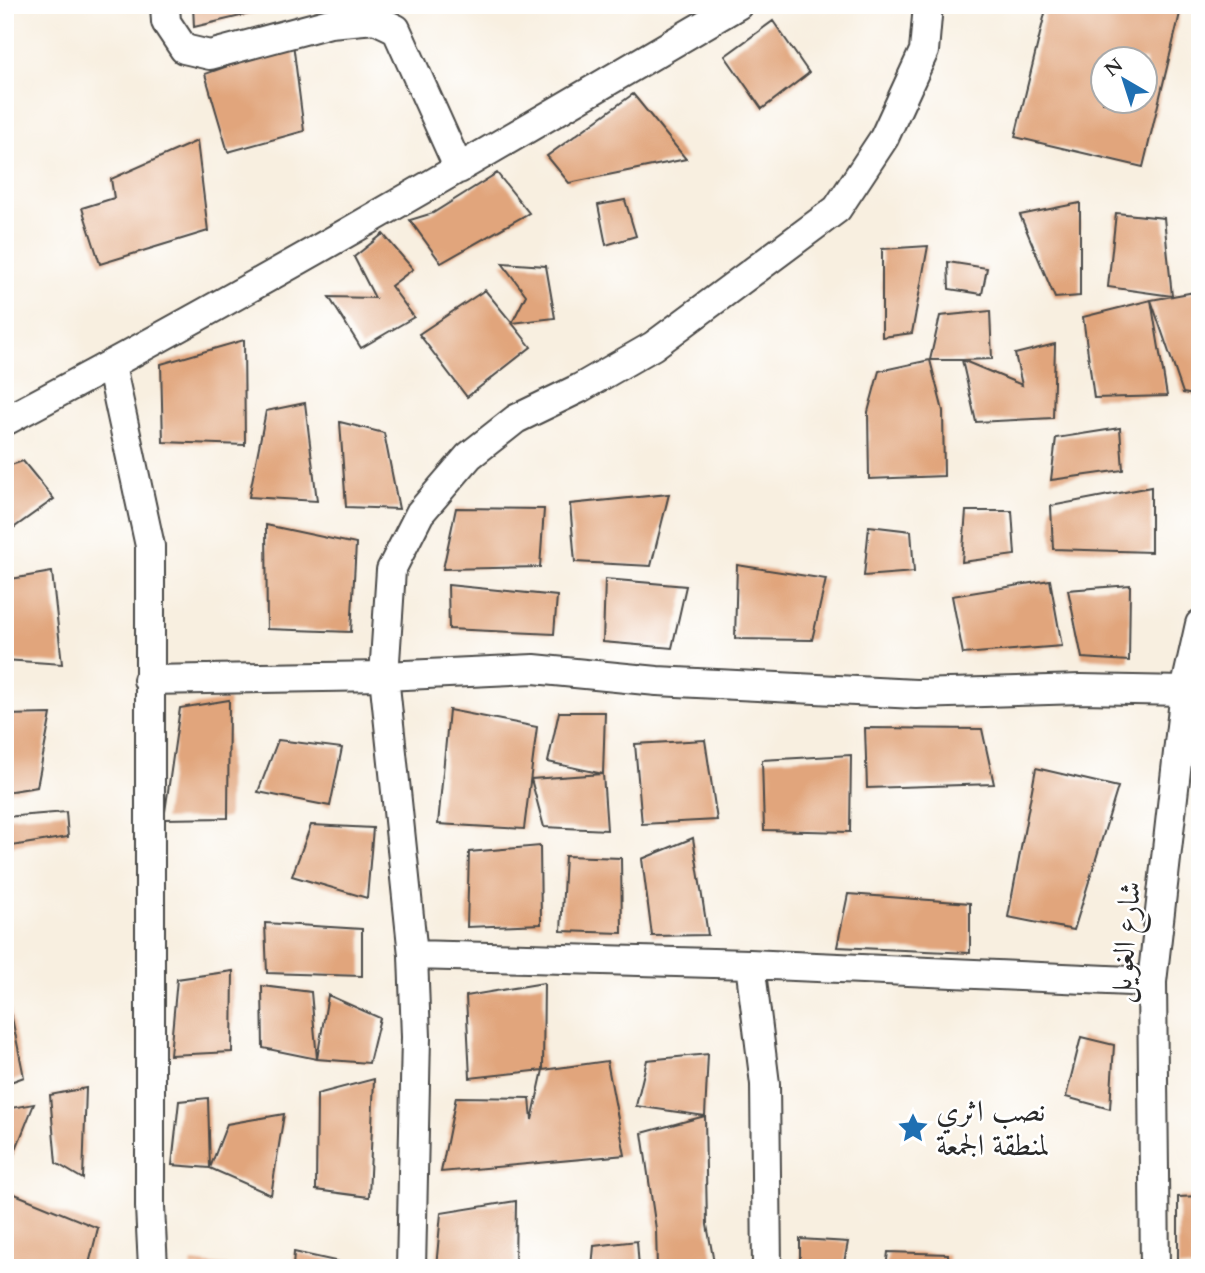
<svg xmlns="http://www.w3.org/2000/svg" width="1205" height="1273" font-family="Cardo,Amiri,serif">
<rect width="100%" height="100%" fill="#fff"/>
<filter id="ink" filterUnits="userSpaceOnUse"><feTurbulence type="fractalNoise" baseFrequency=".0143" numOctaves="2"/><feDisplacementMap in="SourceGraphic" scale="14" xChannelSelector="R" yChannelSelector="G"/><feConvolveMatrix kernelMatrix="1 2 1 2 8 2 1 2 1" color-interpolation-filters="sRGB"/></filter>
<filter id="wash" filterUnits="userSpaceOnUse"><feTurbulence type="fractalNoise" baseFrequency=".00686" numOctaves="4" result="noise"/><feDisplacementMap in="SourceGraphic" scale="28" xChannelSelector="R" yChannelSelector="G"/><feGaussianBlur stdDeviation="1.57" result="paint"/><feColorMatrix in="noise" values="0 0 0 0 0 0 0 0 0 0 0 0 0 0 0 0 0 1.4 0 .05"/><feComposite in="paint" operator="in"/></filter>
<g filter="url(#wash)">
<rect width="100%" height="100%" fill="#f8efe0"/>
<g id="blocks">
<path fill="#e1a57c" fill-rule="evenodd" d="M193,5h90v1l-89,21z
M1047,5h135l-39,162 -128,-30zM1103,60h43v42h-43z
M773,21l36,52 -47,36 -37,-53z
M293,43l11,88 -76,21 -23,-78z
M633,94l53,65 -117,24 -22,-27z
M197,141l11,90 -108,33 -18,-56 32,-10 -3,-19z
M497,173l32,40 -88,50 -31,-43 23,-7z
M625,200l11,36 -30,9 -8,-40z
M1080,203v93l-25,2 -35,-83z
M1116,213l48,5 8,78 -64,-9z
M383,234l30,35 -22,17 23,31 -53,31 -32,-51 46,1 -21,-41z
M928,246l-16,87 -30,4v-88z
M948,262l39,6 -5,26 -33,-5z
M502,263l44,3 9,52 -43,5 19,24 -64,50 -48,-63 66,-44 27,33 14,-28z
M1200,291v105l-17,-3 -32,-93z
M1151,300l16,96 -73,2 -11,-81z
M990,311l2,48 -30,1 60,25 -7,-31 40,-10 -2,74 -77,4 -14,-62h-32l10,-44z
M244,340l1,105 -82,-3 -2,-78z
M930,360l13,51 1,65 -75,3 -1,-67 11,-41z
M305,403l12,98 -68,-4 17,-86z
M340,422l44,11 15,76 -53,-2z
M1120,428l3,42 -72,10 5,-42z
M23,461l31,38 -49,35v-67z
M1151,487v65l-98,-3 -2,-43z
M669,494l-18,72 -76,-4 -5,-58z
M456,508l88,1 -4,58 -97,2z
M966,511h46l3,44 -53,7z
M266,525l90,19 -5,88 -84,-3z
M869,526l42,5 3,41 -50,4z
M737,565l89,14 -14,61 -77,-1z
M52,572l10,92 -57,-4v-80z
M605,579l81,7 -14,62 -69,-6z
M1050,580l12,66 -99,8 -11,-58z
M448,585l109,11 -3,38 -105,-5z
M1130,585l-1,76 -47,-3 -14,-68z
M229,700l-1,118 -64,1 16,-111z
M449,710l88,17 -13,102 -86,-5z
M559,712h46l-2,62 4,56 -63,-3 -13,-48 72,-5 -55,-12z
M51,714l-14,73 -32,5v-77z
M865,728l117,1 12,55 -127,4z
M278,740l64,8 -12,58 -72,-14z
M705,740l12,80 -75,4 -7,-80z
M851,755l-1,77 -86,-2 -2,-70z
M1036,768l82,19 -44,143 -66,-13z
M66,812l2,25 -63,10v-30z
M311,825l62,3 -6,70 -75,-22z
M693,838l15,97 -56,1 -10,-77z
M540,846l1,78 -74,3 2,-75z
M565,856l56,2 1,75 -61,-2z
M848,894l122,9v50l-133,-6z
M265,923l97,6v47l-95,-3z
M233,971l-1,81 -62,3 7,-76z
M544,983l-1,87 64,-9 18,94 -184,17 15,-75 74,1 2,22 11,-50 -73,8 -4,-82z
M262,986l49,6 6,67 -54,-11z
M328,995l52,23 -11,45 -52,-4z
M10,1008l14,69 -19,7v-74z
M1081,1037l33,8 -4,64 -44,-12z
M708,1054l-3,62 2,109 8,43h-58l-1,-39 -14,-96 63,-17 -69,-10 11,-46z
M374,1079l-5,118 -53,-7 1,-96z
M86,1088l-3,91 -27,-16 -6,-68z
M208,1098l2,70 17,-44 57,-10 -13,81 -61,-27 -38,-3 7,-64z
M34,1104l-22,55h-7v-50z
M5,1190l93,38 -10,40 -83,-3z
M1200,1196v72h-22v-71z
M516,1201l-1,67h-79l5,-55z
M800,1239l48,3 -5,26h-43z
M637,1241l2,27h-47l2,-22z
M294,1252l55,12v4h-56z
M888,1252l60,2 1,14h-63z
M192,1262l36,4v2h-37z"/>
</g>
</g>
<g filter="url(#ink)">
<use href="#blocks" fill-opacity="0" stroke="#4a4846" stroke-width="2"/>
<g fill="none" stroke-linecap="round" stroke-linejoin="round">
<defs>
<path id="minor" d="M165,5l1,17 18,27 26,6 120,-32 45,-4 21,10 63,140
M111,365l39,181v661l3,61
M5,421c249,-131 491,-274 733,-416
M148,680l236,-4 150,-7 123,12 259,13 165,-5 104,2
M413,955l-29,-279 7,-106 29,-57 49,-57 47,-37 64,-31 73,-42 184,-137 47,-71 40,-87 4,-46
M750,964l15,120 2,184
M411,1268l5,-231 -3,-82 337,9 402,18
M1155,1268l-3,-286 33,-291 15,-67"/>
</defs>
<use href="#minor" stroke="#4a4846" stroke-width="32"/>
<use href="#minor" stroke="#fff" stroke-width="28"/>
</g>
</g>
<defs>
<symbol id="sight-bare" viewBox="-9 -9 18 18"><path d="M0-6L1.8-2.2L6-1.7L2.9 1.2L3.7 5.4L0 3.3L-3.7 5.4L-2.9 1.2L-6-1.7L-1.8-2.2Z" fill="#1f6fb2" stroke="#fff" stroke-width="2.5" paint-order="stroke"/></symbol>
</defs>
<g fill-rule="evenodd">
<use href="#sight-bare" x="891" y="1106" width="44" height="44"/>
</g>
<g text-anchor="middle" stroke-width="5" stroke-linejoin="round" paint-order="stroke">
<g font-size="30" fill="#2b2b2b" stroke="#fff">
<text transform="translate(1125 942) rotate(-85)" y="10">شارع الغويل</text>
</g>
<g font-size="30" fill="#2b2b2b" stroke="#fff" text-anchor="start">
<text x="936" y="1121">نصب اثري<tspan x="936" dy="34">لمنطقة الجمعة</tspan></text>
</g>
</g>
<rect width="1205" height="1273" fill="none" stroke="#fff" stroke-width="28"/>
<g transform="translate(1124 80) rotate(321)"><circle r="33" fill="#ffffff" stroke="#aaaaaa" stroke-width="2"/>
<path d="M0-5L12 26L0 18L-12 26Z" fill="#1f6fb2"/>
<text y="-10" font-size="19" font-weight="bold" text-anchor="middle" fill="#2b2b2b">N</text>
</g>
</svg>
